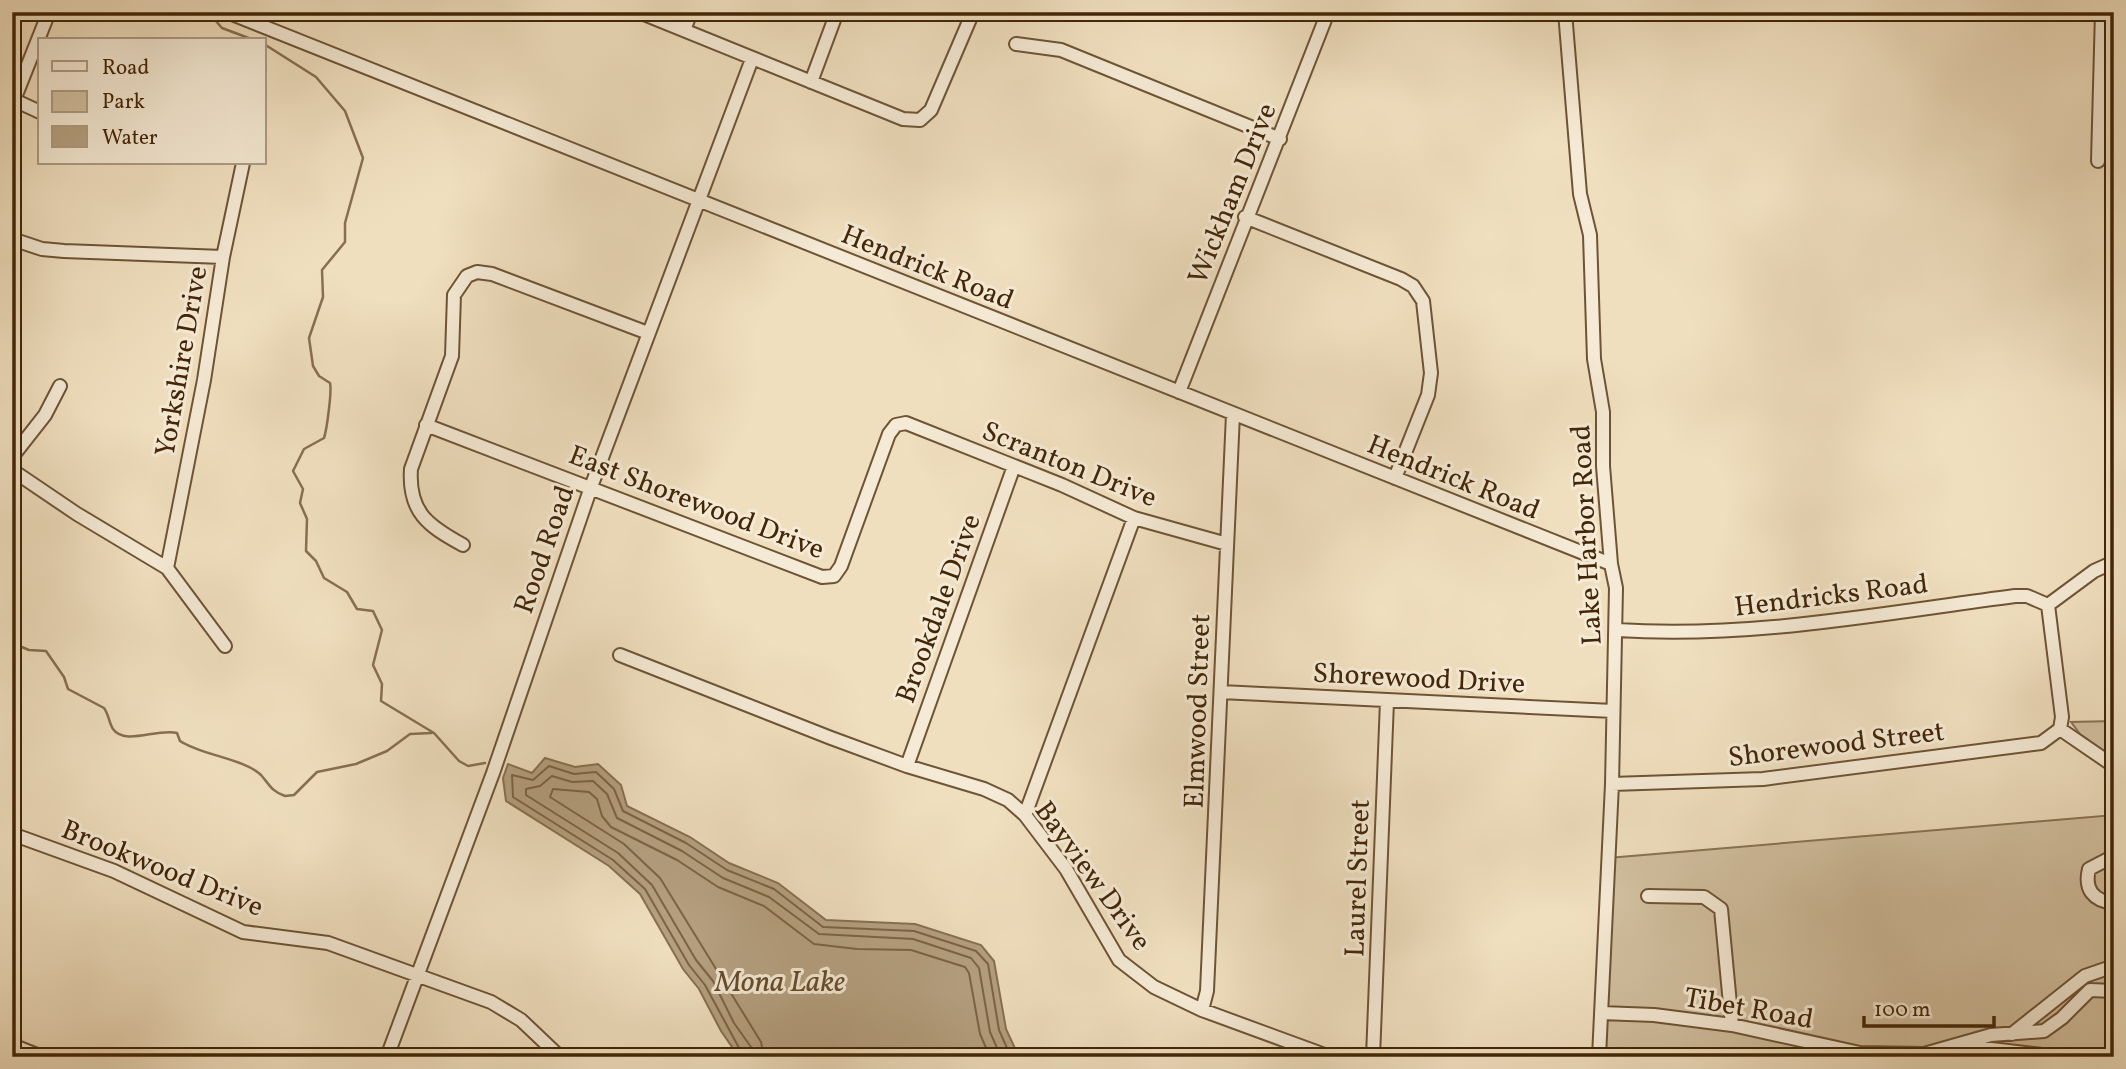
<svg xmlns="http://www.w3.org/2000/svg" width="2126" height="1069" font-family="Vollkorn,serif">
<rect width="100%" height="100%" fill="#f0dfbf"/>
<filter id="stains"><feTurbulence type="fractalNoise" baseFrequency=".00286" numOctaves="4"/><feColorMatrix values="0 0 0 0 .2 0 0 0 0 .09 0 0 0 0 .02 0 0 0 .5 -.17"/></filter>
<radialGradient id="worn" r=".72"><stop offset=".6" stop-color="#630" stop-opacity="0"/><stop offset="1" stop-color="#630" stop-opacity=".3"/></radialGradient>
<path fill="#d2c0a0" stroke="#8a7354" stroke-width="2" d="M2114,721v37l-34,-24 -9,-12z
M2114,815v242h-515l9,-199z"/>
<path fill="#b5a080" stroke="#876f50" stroke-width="2" d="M545,758l30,9 23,-3 23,21 6,21 63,31 39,26 49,20 48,37 89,4 66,21 13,16 12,68 13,28h-280l-18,-26 -22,-42 -16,-20 -43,-75 -31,-28 -103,-65 -3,-23 5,-14 24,9z"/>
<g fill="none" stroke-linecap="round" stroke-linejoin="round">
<path stroke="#7c6344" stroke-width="2" d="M744,1057l-39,-72 -16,-20 -44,-76 -32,-29 -100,-63 -1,-22 21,5 16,-14 25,8 22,-2 18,17 9,22 63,32 41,27 47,19 49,38 91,4 62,20 12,13 11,66 12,27
M753,1057l-2,-10 -17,-24 -21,-42 -17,-21 -44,-75 -34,-32 -92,-58v-6l14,-3 12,-10 20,6 21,-1 14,13 10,24 65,33 41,27 46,19 50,37 94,5 58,19 8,10 11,64 11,25
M764,1057l-3,-15 -101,-164 -36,-34 -74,-47 3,-8 36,3 8,7 5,17 9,11 66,33 41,27 46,19 50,38 43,5 54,1 54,17 4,6 11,61 10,23"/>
<path stroke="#876f50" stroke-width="2.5" d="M215,20l7,8 32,12
M264,44l52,33 29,34 18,47 -18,65v19l-23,28 1,27 -14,41 4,28 6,10 11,7c2,7 -3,46 -6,55l-20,11 -11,22 10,18 -3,14 7,16 -1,32 10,10 8,17 23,14 10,17 16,2 9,19 -9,35 9,19 -1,17 53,32 25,28 9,5 17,-3
M12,613v20
M12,643l17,7 17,1 18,26 4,12 36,19c5,7 5,15 9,21 12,17 44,-1 64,4l3,8c21,14 65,18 81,34 8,9 11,17 24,21l9,-1 23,-23 39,-8 31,-13 23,-17 22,-1"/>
<defs>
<path id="minor" d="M227,12l1384,552
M639,12l264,107 17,1 11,-10 42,-98
M1565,12l15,182 10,41 4,124 9,53v54l8,98 5,24 -4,196 -13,273
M684,30l7,-18
M1016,44l45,6 219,89
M811,82l26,-70
M14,100l26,12
M12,105l37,-93
M2098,161l4,-149
M1245,217l156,62 12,7 10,15 8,72 -3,22 -33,83
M12,239l30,10 22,2 159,6
M1179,392l149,-380
M426,425l396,152 12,-1 7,-10 48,-132 7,-9 10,-2 156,62 72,33 93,26
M12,457l33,-42 15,-29
M12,470l65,44 90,54 58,78
M463,545c-35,-19 -55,-33 -52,-76l41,-113 2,-61 13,-19 10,-4 15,2 156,59
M167,568l37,-188 19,-123 20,-94
M2048,605l14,112 -2,12
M2048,605l46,-34 20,-9
M1617,630c133,9 267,-17 398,-34h12l21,9
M620,655l211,83 76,28 77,23 24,11 17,15 41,54 53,91 35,27 48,23 128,47
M1221,692l392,19
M2060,729l54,37
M907,766l107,-300
M1612,784l151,-5 278,-36 19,-14
M1025,815l109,-297
M12,834l102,37 129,61 85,11 163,59 30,18 39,37
M2114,856l-25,13c-5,20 4,32 25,34
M1648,896l56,1 17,12 11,116
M1202,1010l5,-19 26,-577
M1601,1013l53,2 78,10 128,28 64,1 67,-19 53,-4 18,-13 28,-28 24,1
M2012,1034l73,-58 29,-10
M12,1045l30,12
M1966,1046l94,11
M387,1057l106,-284 98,-286 161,-428
M1373,1057l14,-356"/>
</defs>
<use href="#minor" stroke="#6e5435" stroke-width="16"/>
<use href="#minor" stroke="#f5ead5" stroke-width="12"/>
</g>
<g text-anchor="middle" stroke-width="6" stroke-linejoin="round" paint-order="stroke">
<g font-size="28" fill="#422607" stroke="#f5ead5">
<text transform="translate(1231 193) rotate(-68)" y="10">Wickham Drive</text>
<text transform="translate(928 266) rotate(22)" y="10">Hendrick Road</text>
<text transform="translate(180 361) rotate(-80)" y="10">Yorkshire Drive</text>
<text transform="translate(1070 463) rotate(22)" y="10">Scranton Drive</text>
<text transform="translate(1454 476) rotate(22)" y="10">Hendrick Road</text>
<text transform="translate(697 501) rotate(21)" y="10">East Shorewood Drive</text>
<text transform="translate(1585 535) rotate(-93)" y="10">Lake Harbor Road</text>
<text transform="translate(543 549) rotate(-71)" y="10">Rood Road</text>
<text transform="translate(1831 594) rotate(-7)" y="10">Hendricks Road</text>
<text transform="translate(937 608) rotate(-70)" y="10">Brookdale Drive</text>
<text transform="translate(1419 677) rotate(3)" y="10">Shorewood Drive</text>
<text transform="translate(1196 711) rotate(-88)" y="10">Elmwood Street</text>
<text transform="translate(1836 743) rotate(-7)" y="10">Shorewood Street</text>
<text transform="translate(163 867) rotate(22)" y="10">Brookwood Drive</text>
<text transform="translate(1094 875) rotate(54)" y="10">Bayview Drive</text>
<text transform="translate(1356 878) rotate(-88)" y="10">Laurel Street</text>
<text transform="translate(1749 1007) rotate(10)" y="10">Tibet Road</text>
</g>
<g font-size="30" font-style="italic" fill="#644b2b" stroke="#f5ead5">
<text x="780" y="991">Mona Lake</text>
</g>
</g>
<rect width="2126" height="1069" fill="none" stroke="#f0dfbf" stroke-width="42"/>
<rect x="14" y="14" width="2098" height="1041" fill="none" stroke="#422607" stroke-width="3.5"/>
<rect x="21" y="21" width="2084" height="1027" fill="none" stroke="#422607" stroke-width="2"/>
<rect x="38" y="38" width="228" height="126" fill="#f5ead5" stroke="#ad9c83" stroke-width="2"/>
<rect x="52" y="61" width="35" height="10" fill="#f5ead5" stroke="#ad9c83" stroke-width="2"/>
<text x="102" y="74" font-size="21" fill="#422607">Road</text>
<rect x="52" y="91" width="35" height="21" fill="#d2c0a0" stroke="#ad9c83" stroke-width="2"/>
<text x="102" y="108" font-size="21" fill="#422607">Park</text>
<rect x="52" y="126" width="35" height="21" fill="#b5a080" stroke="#ad9c83" stroke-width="2"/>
<text x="102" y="144" font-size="21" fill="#422607">Water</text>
<path d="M1864 1016v10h130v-10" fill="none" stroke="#422607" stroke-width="3.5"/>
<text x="1874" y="1016" font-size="21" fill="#422607" stroke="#f5ead5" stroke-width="5" paint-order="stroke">100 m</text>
<rect width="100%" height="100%" filter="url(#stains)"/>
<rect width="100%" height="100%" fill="url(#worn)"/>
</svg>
